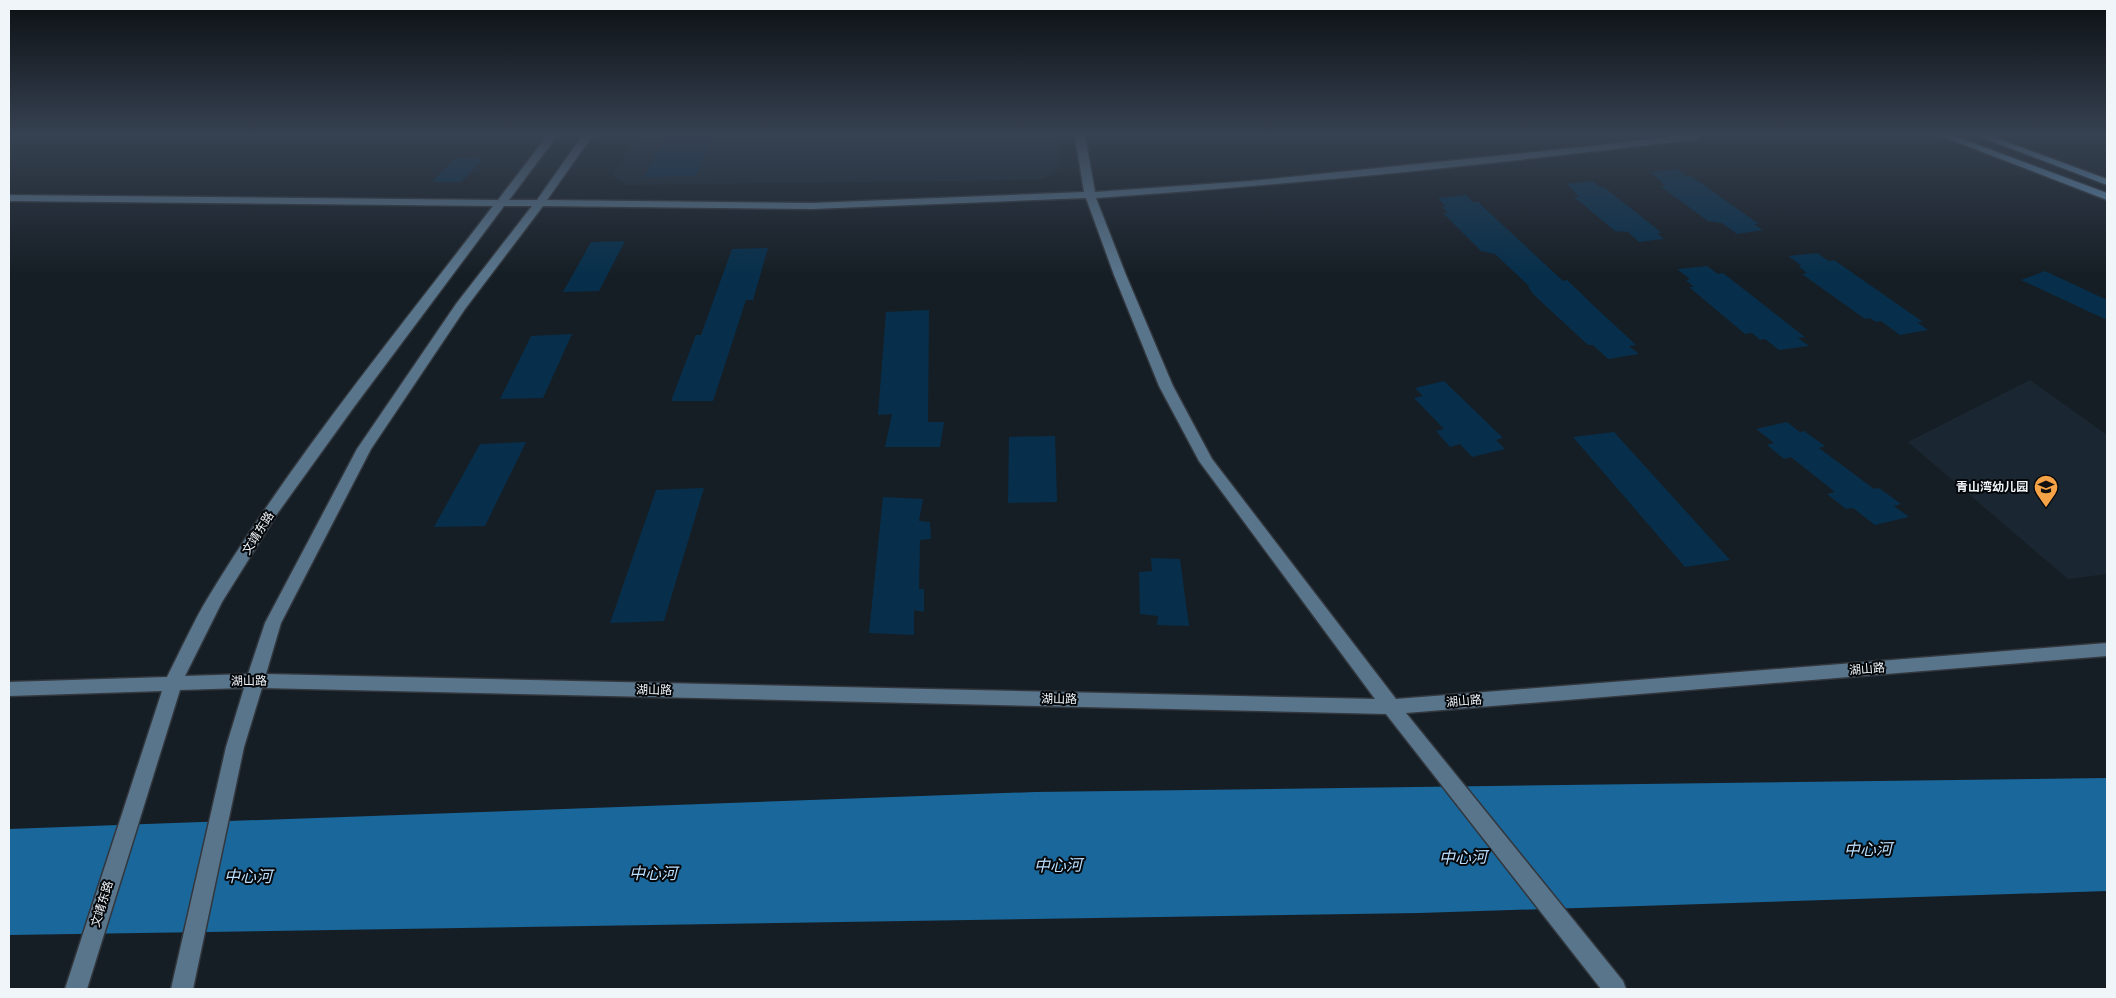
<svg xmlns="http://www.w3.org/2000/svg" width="2116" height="998" font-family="'Fira Sans Condensed','Noto Sans SC',sans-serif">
<rect width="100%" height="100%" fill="#161e25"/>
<path fill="#1a2732" d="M638,136h420l3,32 -21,12 -414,5 -14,-10z
M2030,380l77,55v139l-39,5 -160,-137z"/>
<path fill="#1a679b" d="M2107,778v113l-688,22 -1410,22v-106l1026,-37z"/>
<path fill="#072f4b" d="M665,136h49l-18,40 -52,1z
M455,158l28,1 -22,23h-29z
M1677,169l9,7h5l68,48h-5l9,6 -26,4 -15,-11 -14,-2 -48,-35h5l-14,-14z
M1592,181l8,6h4l58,46h-5l7,6 -25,3 -11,-10 -13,-1 -41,-34h5l-12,-13z
M1466,195l7,7h5l85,79 4,-1 27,26 42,39 -7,1 10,8 -31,5 -15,-14h-5l-55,-51 -5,-7h2l-35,-33 -14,-3 -38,-38h5l-6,-6h4l-8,-9z
M625,241l-26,50 -36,1 28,-50z
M768,248l-15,52h-7l-33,101h-42l25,-66h5l31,-86z
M1817,253l12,8 5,-1 89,62h-6l11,8 -28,5 -19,-14 -5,1 -6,-4 -5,1 -63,-45 5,-1 -9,-7h4l-14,-10z
M1707,266l11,8 5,-1 82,64 -7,1 11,8 -30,4 -14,-11 -5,1 -8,-7 -7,1 -56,-47h5l-8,-7 4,-1 -13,-10z
M2045,271l62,29v20l-86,-40z
M929,310l-1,112h16l-4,25h-55l7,-33 -14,1 8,-103z
M572,334l-29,64 -43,1 31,-63z
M1444,381l59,57 -7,2 9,9 -33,8 -12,-13 -10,3 -14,-16 8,-2 -30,-31 9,-2 -8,-8z
M1787,422l13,10 4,-1 21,15 -6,2 55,41 5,-1 22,16 -7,2 15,11 -34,8 -22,-17 -7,1 -19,-15 8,-2 -44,-35 -7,2 -17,-14 7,-2 -18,-14z
M1614,432l116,128 -45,7 -112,-130z
M1055,436l2,66 -49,1 1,-66z
M526,442l-41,84 -51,1 46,-83z
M704,488l-40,133 -54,2 46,-133z
M883,497l40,2 -4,22 11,1 1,17 -11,1 -1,49h5v23l-10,-2v25l-45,-2z
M1151,558l29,1 9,67 -32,-1 1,-9 -18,-2 -1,-42 13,-1z"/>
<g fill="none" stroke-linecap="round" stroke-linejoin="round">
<defs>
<path id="secondary" d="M547,136h10l-48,64h28l45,-64h10l-45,64 265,3 272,-11 -9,-56h10l10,56 155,-11 334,-34 92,-11h26l-5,3c-200,25 -400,45 -601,59l30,77 47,111 39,73 184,240 711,-56v13l-701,57 217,268 3,8h-25l-215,-275 -1124,-26 -18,59 -51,242h-22l55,-242 18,-59 -64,2 -93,299h-22l97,-298 -153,5v-14l158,-5c14,-27 26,-55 42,-81 83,-137 187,-263 284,-390l-484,-5v-6l489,5zM1086,198l28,77 45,111 40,75 176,238 -1109,-25 15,-51 90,-174 94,-140 78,-103 269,3zM504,206h28l-76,98 -99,145 -92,174 -17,51 -63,2 37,-74 55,-88 77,-107z"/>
<path id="primary" d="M1941,136h13l153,57v7z
M1978,136h13l116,43v6z"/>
</defs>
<use href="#secondary" stroke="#32373d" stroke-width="3"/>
<use href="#primary" stroke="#32373d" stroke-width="3"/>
<use href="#secondary" fill="#59758c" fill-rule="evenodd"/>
<use href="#primary" fill="#6695bb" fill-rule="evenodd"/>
</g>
<linearGradient id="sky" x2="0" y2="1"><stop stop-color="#0c1014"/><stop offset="0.49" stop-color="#364151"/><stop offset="1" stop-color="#364151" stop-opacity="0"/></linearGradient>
<rect width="2116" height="275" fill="url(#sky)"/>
<defs>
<symbol id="school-pin" viewBox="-11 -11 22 30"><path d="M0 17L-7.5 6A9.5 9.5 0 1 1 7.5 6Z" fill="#f6a247" stroke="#05080b"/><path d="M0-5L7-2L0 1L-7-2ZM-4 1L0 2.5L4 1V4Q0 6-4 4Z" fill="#111"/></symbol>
</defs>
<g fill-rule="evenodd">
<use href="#school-pin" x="2032" y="473" width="28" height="38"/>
</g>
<g text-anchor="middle" stroke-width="4" stroke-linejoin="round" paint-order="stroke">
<g font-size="12" font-weight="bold" fill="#f0f5fa" stroke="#05080b" text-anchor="end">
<text x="2028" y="491">青山湾幼儿园</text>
</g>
<g font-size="12" fill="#f0f5fa" stroke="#05080b">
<text transform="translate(258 533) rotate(-58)" y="4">文靖东路</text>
<text transform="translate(1867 669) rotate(-5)" y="4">湖山路</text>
<text transform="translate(249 681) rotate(-1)" y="4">湖山路</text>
<text transform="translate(654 690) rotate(1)" y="4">湖山路</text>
<text transform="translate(1059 699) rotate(1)" y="4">湖山路</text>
<text transform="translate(1464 701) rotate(-5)" y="4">湖山路</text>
<text transform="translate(102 904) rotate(-73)" y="4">文靖东路</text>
</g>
<g font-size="16" font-style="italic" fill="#bcdffe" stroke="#05080b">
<text transform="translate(1868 849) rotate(-1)" y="6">中心河</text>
<text transform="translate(1463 857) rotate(-1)" y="6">中心河</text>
<text transform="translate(1058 865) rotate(-1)" y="6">中心河</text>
<text x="653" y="879">中心河</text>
<text x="248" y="882">中心河</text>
</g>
</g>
<rect width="2116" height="998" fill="none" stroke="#f0f5fa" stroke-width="20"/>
</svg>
